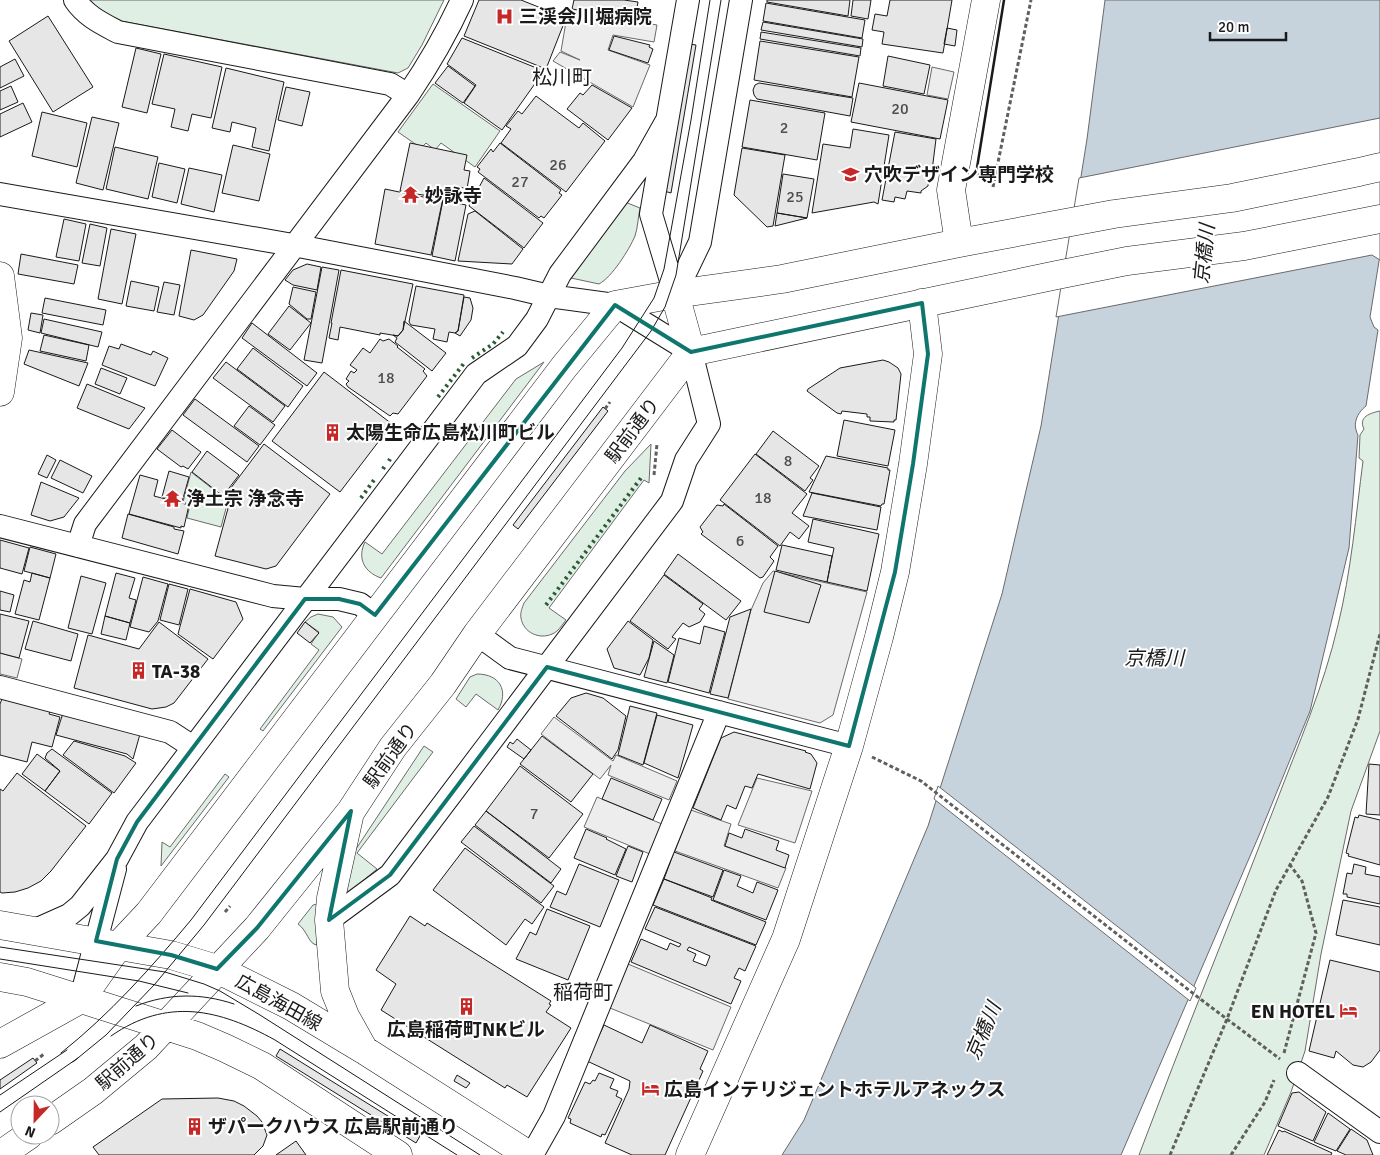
<svg xmlns="http://www.w3.org/2000/svg" width="1380" height="1155" font-family="Signika,'Noto Sans JP',sans-serif">
<rect width="100%" height="100%" fill="#fff"/>
<path fill="#e0efe3" stroke="#6a6a6a" d="M89,0h355l-22,45 -14,23 -10,5 -277,-52c-12,-5 -25,-10 -32,-21z
M433,84l67,47 -25,36 -34,-24 -6,7 -9,-7 -5,5 -23,-16z
M625,202l15,6c-2,9 -2,19 -5,28 -6,14 -23,41 -36,48l-28,-6z
M544,362l-163,216c-17,-6 -24,-20 -16,-36l17,12 134,-175z
M1380,411v320l-29,80 -30,143 -16,97 -14,41 -27,63h-125c44,-118 92,-234 137,-352 22,-58 48,-117 62,-178 13,-53 18,-110 25,-164l-4,-3 1,-23 4,-6c-6,-12 6,-16 16,-18z
M651,444l-2,39 -5,-3 -95,128 17,12c-4,5 -8,12 -14,14 -13,6 -29,-2 -31,-16 -1,-5 1,-10 3,-15l101,-132z
M191,472l37,29 -7,26 -34,-9 3,-13 -7,-3z
M318,614l15,3 9,10 -79,104 -3,-2 59,-79 -8,-6 8,-12 -14,-10 6,-5z
M477,674c23,0 32,17 21,36l-22,-16 -10,13 -10,-8 14,-22z
M424,746l9,6 -76,101 20,16 -25,21 -5,5 -5,-1 14,-45z
M225,774l4,3 -68,89 1,-24 8,5z
M317,904v41c-9,-1 -9,-14 -19,-21l15,-19z"/>
<path fill="#ededed" stroke="#6a6a6a" d="M568,10l89,15 -3,17 -41,-7 -5,15 42,15 -17,42 -80,-46 7,-9 20,8 -19,-9z
M932,67l22,5 -6,27 -21,-4z
M773,571l94,21 -34,123 -13,8 -92,-24 23,-89 12,-27z
M0,653l22,6 -5,19 -17,-4z
M554,717l59,44 3,-6 61,26 -8,19 -61,-25 3,-10 -11,14 -59,-45z
M757,778l55,13 -17,52 -57,-18z
M597,797l65,27 -12,30 -66,-27z
M691,810l40,14 -7,22 62,22 -8,20 -103,-37z
M628,964l103,43 -18,43 -103,-42z"/>
<path fill="#c6d2dc" stroke="#6a6a6a" d="M1105,0h275v255l-10,62 4,10 4,3 -12,76c-9,7 -14,18 -8,29l-9,113 -39,163 -50,122 -139,322h-339l22,-35 124,-294 74,-232 39,-168 46,-287z"/>
<path fill="#fff" stroke="#6a6a6a" d="M1380,118v142l-8,-5 -316,62 23,-139z
M938,786l258,202 -6,13 -256,-202z"/>
<path fill="#e6e6e6" stroke="#1a1a1a" fill-rule="evenodd" d="M479,0h42l45,18 -20,51 -82,-33z
M574,0h50l14,2 -3,17 -63,-10z
M767,0h83l-2,16 -81,-14z
M853,0h18l-3,19 -17,-3z
M890,0h62l-9,53 -61,-9 2,-12 -12,-2 3,-16 12,2z
M766,3l99,17 -3,18 -99,-17z
M48,16l45,71 -40,25 -44,-71z
M763,22l100,17 -1,8 -101,-17z
M947,28l10,2 -2,16 -11,-2z
M761,32l100,16 -1,8 -100,-17z
M614,36l36,9 -1,2 4,2 -5,14 -39,-13z
M462,38l82,33 -42,59 -38,-27 12,-18 -29,-21z
M760,41l99,16 -7,40 -98,-17z
M689,44l7,1 -25,148 -7,-2z
M136,48l25,6 -14,59 -25,-6z
M164,54l58,13 -11,51 -19,-4 -4,17 -17,-4 4,-18 -23,-5z
M888,56l42,9 -6,29 -41,-8z
M15,59l9,17 -24,12v-21z
M448,66l27,20 -12,17 -28,-20z
M226,68l58,14 -15,69 -17,-4 4,-19 -24,-6 -2,10 -18,-4z
M759,83l94,15 -3,18 -93,-17 -3,-4 -1,-5 2,-5z
M859,83l89,17 -8,39 -89,-17z
M592,85l40,23 -24,32 -41,-31 13,-16 3,2z
M11,86l7,16 -18,8v-19z
M286,87l24,5 -8,34 -24,-6z
M536,96l43,32 4,-5 22,18 -39,51 -65,-49 10,-14 -5,-3 12,-15 4,3z
M750,100l75,13 -8,47 -75,-13z
M23,103l9,19 -32,15v-23z
M42,112l45,11 -10,44 -45,-11z
M92,117l27,6 -16,67 -27,-7z
M853,129l36,6 -11,69 -4,-2 -62,11 11,-69 27,4z
M895,132l41,7 -4,32h-2l-2,15 -7,5v2l-14,-2 -2,8 -10,-2 -1,5 -12,-2z
M410,143l57,12 -3,15 6,1 -3,18 -7,-2 -3,14 -57,-10z
M500,143l61,47 -2,3 3,2 -18,23 -3,-2 -2,2 -61,-46 2,-3 -3,-2 14,-18 2,3z
M233,145l37,9 -11,47 -37,-8z
M115,147l43,10 -10,42 -42,-10z
M742,148l43,7 -12,71 -6,1 -33,-32z
M159,163l26,6 -8,34 -25,-6z
M189,168l33,7 -8,37 -33,-8z
M783,174l31,5 -7,39 -30,-5z
M484,178l59,45 -19,25 -55,-42z
M385,189l43,9h15l-12,57 -56,-11z
M443,200l23,5 -11,56 -23,-5z
M475,211l48,38 -11,15 -54,-3 10,-47z
M777,213l30,5 -32,8z
M64,219l22,5 -7,37 -23,-4z
M90,224l17,4 -7,38 -18,-3z
M111,229l25,5 -14,70 -24,-5z
M191,250l46,9 -3,12 -31,44 -9,5 -15,-4z
M21,254l57,11 -4,19 -56,-10z
M307,264l14,3 -4,23 -24,-5 -8,-5 8,-10z
M322,267l17,3 -17,93 -18,-3z
M341,270l72,14 -8,37 -2,9 -5,6 -18,-3v2l-40,-8 -2,13 -9,-2 3,-15h-1z
M131,281l28,6 -5,24 -28,-5z
M164,282l16,3 -6,30 -17,-3z
M416,286l48,9 -6,36 -3,2 -6,-1 -2,10 -14,-3 2,-10 -24,-4 -2,-3z
M293,287l23,5 -5,27h-4l-18,-15z
M464,297l6,1 3,10 -2,12 -11,16 -5,-3 3,-2z
M45,298l61,12 -3,15 -61,-12z
M289,306l22,17 -21,27 -22,-16z
M31,313l12,2 -3,18 -12,-3z
M44,319l58,13 -4,15 -57,-14z
M404,321l42,32 -14,18 -37,-29 2,-4 -4,-3 5,1 5,-6z
M252,323l65,50 -10,13 -65,-48z
M44,335l45,10 -3,16 -46,-10z
M380,339l3,2 6,-2 9,7 -1,1 28,22 -2,2 4,5 -29,38 -5,-1 -3,3 -42,-29 -2,-3 3,-3 -3,-2 5,-8 3,2 3,-3 -7,-5 13,-17 7,5z
M121,344l30,11 2,-4 15,7 -13,28 -53,-21 7,-19 10,3z
M253,348l50,38 -15,21 -51,-38z
M29,350l59,13 -9,23 -55,-22z
M883,360l6,2 9,6 3,6 -5,46h-2v2l-24,-1v-4h-3v-3l-25,-3 -1,3 -4,-1 -30,-22 1,-2 32,-21z
M226,362l59,44 -12,16 -60,-44z
M101,368l26,10 -7,16 -25,-10z
M324,372l68,52 -52,68 -68,-51z
M87,384l58,24 -16,21 -52,-21z
M195,399l64,47 -12,16 -64,-47z
M249,406l26,19 -15,20 -26,-19z
M603,407l5,4 -90,118 -5,-4z
M844,420l51,10 -7,36 -51,-10z
M172,430l29,22 -13,17 -5,-3 -2,1 -24,-18z
M773,431l46,35 -9,12 3,2 -8,11 -49,-37z
M264,444l66,50 -54,72 -10,3 -51,-13 15,-55 -6,-4z
M207,451l32,24 -16,21 -31,-24z
M755,454l52,40 -15,19 17,13 -10,13 -9,-7 -10,14 -60,-46z
M47,455l9,5 -9,18 -9,-4z
M826,456l62,12v2h2l-6,34h-2l-1,2 -72,-14z
M60,460l32,16 -9,17 -32,-15z
M169,471l20,6 -7,25 -20,-5z
M140,475l18,5 -4,16 35,9 -5,22 -3,-1v2l-52,-14z
M41,482l38,16 -15,19 -14,4 -19,-6z
M812,493l69,14 -4,23 -74,-14z
M724,504l54,42 -8,11 4,4 -11,16 -3,1 -59,-44 2,-2 -3,-5 17,-22 6,1z
M128,514l46,13v2l10,2 -6,23 -56,-16z
M813,519l66,15 -12,57 -40,-9 7,-34 -26,-6z
M0,540l29,8 -7,26 -22,-6z
M782,545l50,11 -5,26 -51,-12z
M30,547l26,7 -6,24 -26,-7z
M678,554l63,47 -15,19 -62,-46z
M775,571l46,14 -12,38 -45,-11z
M32,573l18,5 -11,42 -24,-6 9,-34 6,2z
M116,573l19,5 -6,20 7,2 -6,23 -25,-7z
M664,575l39,29 -4,5 6,5 -5,8 -11,5 -6,-4 -11,14 4,2 -8,10 -38,-28z
M81,576l25,7 -14,51 -24,-6z
M143,577l25,7 -10,37 -9,11 -19,-5z
M169,584l19,5 -9,36 -19,-5z
M190,589l46,13 7,17 -30,40 -35,-25z
M0,591l14,4 -4,17 -10,-2z
M751,609l-23,89 -18,-4 20,-77z
M0,614l29,7 -10,37 -19,-5z
M105,616l25,7 -4,17 -25,-6z
M33,621l45,13 -7,27 -46,-12z
M628,621l25,19 -4,18 -9,17 -26,-7 -7,-19z
M159,622l49,37 -34,44 -8,4 -14,2 -78,-21 14,-53 51,14z
M305,622l14,11 -9,10 -13,-10z
M704,626l21,6 -16,61 -41,-11 11,-44 21,6z
M654,641l20,14 -7,28 -23,-6z
M586,693l17,5 23,18 -8,34 -6,9 -56,-43 15,-18z
M2,699l48,12 -1,3 11,3 -8,30 -20,-5 -5,20 -27,-7v-51z
M630,706l27,7 -14,52 -25,-10z
M63,713l77,21 -7,25 -6,-5 -71,-19z
M657,715l36,10 -15,53 -34,-15z
M734,732l72,19 -1,1 6,2 6,9 -7,26 -52,-15 -6,14 -7,-2 -9,23 -9,-4 -6,15 -28,-12 28,-70z
M542,736l51,38 -22,28 -51,-38z
M517,739l14,11 -7,9 -17,-12 3,-5 3,2z
M74,741l51,15 11,7 -22,30 -51,-38z
M52,749l60,44 -23,31 -44,-33 15,-20 -15,-13 2,-5z
M37,754l23,17 -15,20 -23,-17z
M1369,764l11,1v50l-14,-1z
M520,766l63,48 -34,44 -63,-47z
M17,773l69,53 -35,45 -10,10 -13,7 -13,4 -13,1 -2,-1v-103l3,2z
M611,778l51,21 -9,21 -51,-21z
M486,811l75,58 -10,14 -76,-58z
M1359,815l21,5v45l-32,-9 1,-2 -3,-1 9,-36 3,1z
M474,826l80,60 -13,17 -80,-61z
M586,829l21,9 -1,1 20,10 -11,26 -41,-17z
M745,829l34,12 -3,9 13,5 -4,13 -60,-22 4,-13 13,5z
M628,846l15,6 -11,30 -16,-6z
M465,848l79,59 -12,17 -7,-5 -19,26 -73,-55z
M674,852l49,18 -10,27 -49,-18z
M579,864l40,16 -19,47 -50,-20 7,-16 9,4z
M1354,864l12,3 -1,7 15,3v27l-33,-7v-3h-4l4,-21 5,1z
M724,870l17,6 -4,10 16,7 4,-11 21,8 -12,30 -53,-20z
M664,879l48,19 -1,2 55,22 -10,23 -103,-40z
M1343,900l37,7v38l-44,-10z
M655,907l101,39 -11,25 -6,-3 -5,10 7,3 -10,23 -100,-42 10,-23 26,11 3,-7 9,4 2,-3 -36,-15zM689,947l21,9 -4,10 -13,-5 3,-7 -9,-4z
M547,909l43,17 -22,54 -52,-21 14,-27 6,3z
M410,916l15,10 2,-3 124,78 -2,3 2,1 -5,7 25,16 -44,69 -20,-12 -2,3 -124,-78 15,-26 -20,-14z
M1330,960l50,12v78l-9,12 -8,5 -10,-2 -17,-14 -2,7 -25,-7z
M604,1025l38,18 8,-18 58,26 -8,18 3,2 -38,84h-33l-27,-12 24,-54 1,-8 -43,-20z
M280,1049l140,87 -4,7 -140,-87z
M33,1058l4,5 -37,26v-9z
M599,1073l15,6 -4,9 8,3 -2,5 6,3 -17,36 -3,-1 -1,3 -31,-14 1,-4 -3,-1 17,-36 5,2 3,-4 2,1z
M457,1075l13,8 -4,5 -12,-7z
M1299,1092l27,20 -13,29 -35,-15 14,-33z
M218,1098l16,3 10,5 13,10 5,6 5,13 -4,11 -9,9h-155l-6,-8 69,-48z
M1328,1113l22,16 -14,22 -22,-9z
M1351,1129l16,11 6,15h-27l-9,-4z
M1279,1130l4,2 1,-1 48,22 -1,2h-64z
M296,1141l10,14h-30z"/>
<g fill="none" stroke-linecap="round" stroke-linejoin="round">
<defs>
<path id="street" d="M75,0c11,16 26,23 43,32l272,52 18,11
M0,194l293,51 222,43 34,8 66,9 76,47 18,72 -23,36 -14,41 -282,374 -61,45
M675,294l25,-52 41,-242
M675,294l-24,-80 37,-214
M0,526l273,70 32,3h34l21,5 15,11
M78,546l7,-22 323,-429c21,-31 38,-60 54,-95
M477,634l33,24 339,88
M0,687l170,45 23,15
M33,931l36,-16 11,-9 37,-47 20,-37 339,-448 41,-28 20,-27 23,-45 84,-113 22,-39
M83,990l32,-121
M1298,1073l82,59
M532,1155l22,-39 165,-404"/>
<path id="secondary" d="M959,243l-8,-53 35,-190
M0,276l8,62 -8,54
M675,294l16,58
M691,352l366,-77 70,-14 117,-15 136,-27
M349,817l-18,81 -2,22 6,71 10,25 19,34
M0,925l171,30 46,14 74,37 73,44 165,105
M0,977l27,5 54,17 116,37 28,12 37,18 136,89
M0,1044l81,-45 38,-54 30,-32 415,-546 51,-62 60,-11 107,-15 177,-36 155,-29 118,-16 127,-26 21,-5
M50,1121l43,-30 53,-44 111,-119 94,-117 42,-64 50,-63 34,-50 214,-282
M0,1155l29,-20
M690,1155l96,-216 63,-193 30,-109 16,-65 18,-108 15,-110 -6,-51"/>
</defs>
<use href="#street" stroke="#1a1a1a" stroke-width="24"/>
<use href="#secondary" stroke="#1a1a1a" stroke-width="29"/>
<path stroke="#5f5f5f" stroke-width="3" stroke-dasharray="4 2.5" stroke-linecap="butt" d="M993,187l38,-187
M605,409l5,-7
M654,475l3,-31
M872,757l49,24 278,217 81,61
M225,912l5,-6
M1284,1053l32,-120 -14,-52 -12,-16
M35,1061l9,-7
M1170,1155l57,-136 49,-129 52,-93 30,-78 22,-85
M1231,1155l34,-53 9,-22"/>
<use href="#street" stroke="#fff" stroke-width="22"/>
<use href="#secondary" stroke="#fff" stroke-width="28"/>
<path stroke="#1a1a1a" stroke-width="1" d="M0,947l165,25 39,12 16,7 40,24 220,140
M0,959l139,22 49,12
M136,1006c33,-13 65,-13 98,-2
M111,1036c56,-39 108,-27 164,4l182,115
M61,1053c49,-39 90,-85 130,-133l431,-572 32,-50 10,-29 27,-149 19,-120
M73,1062l33,-27 49,-51 49,-59 447,-594 14,-24 11,-32 45,-275
M0,1095l67,-45
M0,1112l78,-54"/>
<path stroke="#2b5a34" stroke-width="4" stroke-dasharray="2.5 4" stroke-linecap="butt" d="M472,358l21,-14 10,-12
M438,397l27,-35
M389,461l1,-2
M383,469l3,-5
M361,498l13,-18
M546,605l95,-127"/>
<path stroke="#1a1a1a" stroke-width="2.5" d="M987,176l-11,-2 28,-174"/>
</g>
<path fill="none" stroke="#0f766e" stroke-width="4" stroke-linejoin="round" d="M922,303l6,51 -15,110 -18,108 -46,174 -302,-79 -157,208 -61,45 22,-109 -94,117 -40,41 -46,-14 -75,-14 21,-82 20,-37 168,-223h34l21,5 15,11 240,-310 76,47z"/>
<defs>
<symbol id="hospital-bare" viewBox="-9 -9 18 18"><path d="M-5-5h3v3.5h4V-5h3V5h-3V1.5h-4V5h-3Z" fill="#c62828" stroke="#fff" stroke-width="2.5" paint-order="stroke"/></symbol>
<symbol id="university-bare" viewBox="-9 -9 18 18"><path d="M0-5L7-2L0 1L-7-2ZM-4 1L0 2.5L4 1V4Q0 6-4 4Z" fill="#c62828" stroke="#fff" stroke-width="2.5" paint-order="stroke"/></symbol>
<symbol id="temple-bare" viewBox="-9 -9 18 18"><path d="M0-6L5-2H3V0L6.5 2.5H4V6H1.5V3h-3V6H-4V2.5H-6.5L-3 0V-2H-5Z" fill="#c62828" stroke="#fff" stroke-width="2.5" paint-order="stroke"/></symbol>
<symbol id="building-bare" viewBox="-9 -9 18 18"><path d="M-4-6H4V6H1V3H-1V6H-4ZM-2.5-4.3h1.7v1.8h-1.7ZM.8-4.3h1.7v1.8H.8ZM-2.5-1h1.7V.8h-1.7ZM.8-1h1.7V.8H.8Z" fill="#c62828" stroke="#fff" stroke-width="2.5" paint-order="stroke"/></symbol>
<symbol id="hotel-bare" viewBox="-9 -9 18 18"><path d="M-6-4.5h1.5V1H6V5H4.5V3h-9V5H-6ZM-4 0a1.8 1.8 0 1 1 3.6 0ZM.5 0V-2.5h3Q6-2.5 6 0Z" fill="#c62828" stroke="#fff" stroke-width="2.5" paint-order="stroke"/></symbol>
</defs>
<g fill-rule="evenodd">
<use href="#hospital-bare" x="492" y="4" width="25" height="25"/>
<use href="#university-bare" x="838" y="162" width="25" height="25"/>
<use href="#temple-bare" x="398" y="182" width="25" height="25"/>
<use href="#building-bare" x="320" y="420" width="25" height="25"/>
<use href="#temple-bare" x="160" y="486" width="25" height="25"/>
<use href="#building-bare" x="126" y="658" width="25" height="25"/>
<use href="#building-bare" x="454" y="994" width="25" height="25"/>
<use href="#hotel-bare" x="1336" y="998" width="25" height="25"/>
<use href="#hotel-bare" x="638" y="1076" width="25" height="25"/>
<use href="#building-bare" x="182" y="1114" width="25" height="25"/>
</g>
<g text-anchor="middle" stroke-width="4" stroke-linejoin="round" paint-order="stroke">
<g font-size="16" fill="#4d4d4d">
<text x="900" y="114">20</text>
<text x="784" y="133">2</text>
<text x="558" y="170">26</text>
<text x="520" y="187">27</text>
<text x="795" y="202">25</text>
<text x="386" y="383">18</text>
<text x="788" y="466">8</text>
<text x="763" y="503">18</text>
<text x="740" y="546">6</text>
<text x="534" y="819">7</text>
</g>
<g font-size="19" font-weight="bold" fill="#1a1a1a" stroke="#fff" text-anchor="start">
<text x="519" y="23">三渓会川堀病院</text>
<text x="864" y="181">穴吹デザイン専門学校</text>
<text x="425" y="202">妙詠寺</text>
<text x="346" y="439">太陽生命広島松川町ビル</text>
<text x="186" y="505">浄土宗 浄念寺</text>
<text x="152" y="678">TA-38</text>
<text x="1335" y="1018" text-anchor="end">EN HOTEL</text>
<text x="466" y="1036" text-anchor="middle">広島稲荷町NKビル</text>
<text x="664" y="1096">広島インテリジェントホテルアネックス</text>
<text x="208" y="1133">ザパークハウス 広島駅前通り</text>
</g>
<g font-size="19" fill="#1a1a1a" stroke="#fff">
<text transform="translate(632 430) rotate(-53)" y="7">駅前通り</text>
<text transform="translate(390 755) rotate(-54)" y="7">駅前通り</text>
<text transform="translate(279 1002) rotate(29)" y="7">広島海田線</text>
<text transform="translate(127 1061) rotate(-41)" y="7">駅前通り</text>
</g>
<g font-size="20" fill="#1a1a1a" stroke="#fff">
<text x="562" y="84">松川町</text>
<text x="583" y="999">稲荷町</text>
</g>
<g font-size="20" font-style="italic" fill="#1a1a1a" stroke="#fff">
<text transform="translate(1204 254) rotate(-84)" y="7">京橋川</text>
<text x="1154" y="665">京橋川</text>
<text transform="translate(983 1031) rotate(-67)" y="7">京橋川</text>
</g>
</g>
<g transform="translate(35 1120) rotate(202)"><circle r="24" fill="#ffffff" stroke="#a3a3a3"/>
<path d="M0-4L9 19L0 12L-9 19Z" fill="#c62828"/>
<text y="-8" font-size="14" font-weight="bold" text-anchor="middle" fill="#1a1a1a">N</text>
</g>
<path d="M1210 32v8h76v-8" fill="none" stroke="#1a1a1a" stroke-width="2.5"/>
<text x="1218" y="32" font-size="15" fill="#1a1a1a" stroke="#ffffff" stroke-width="4" paint-order="stroke">20 m</text>
</svg>
